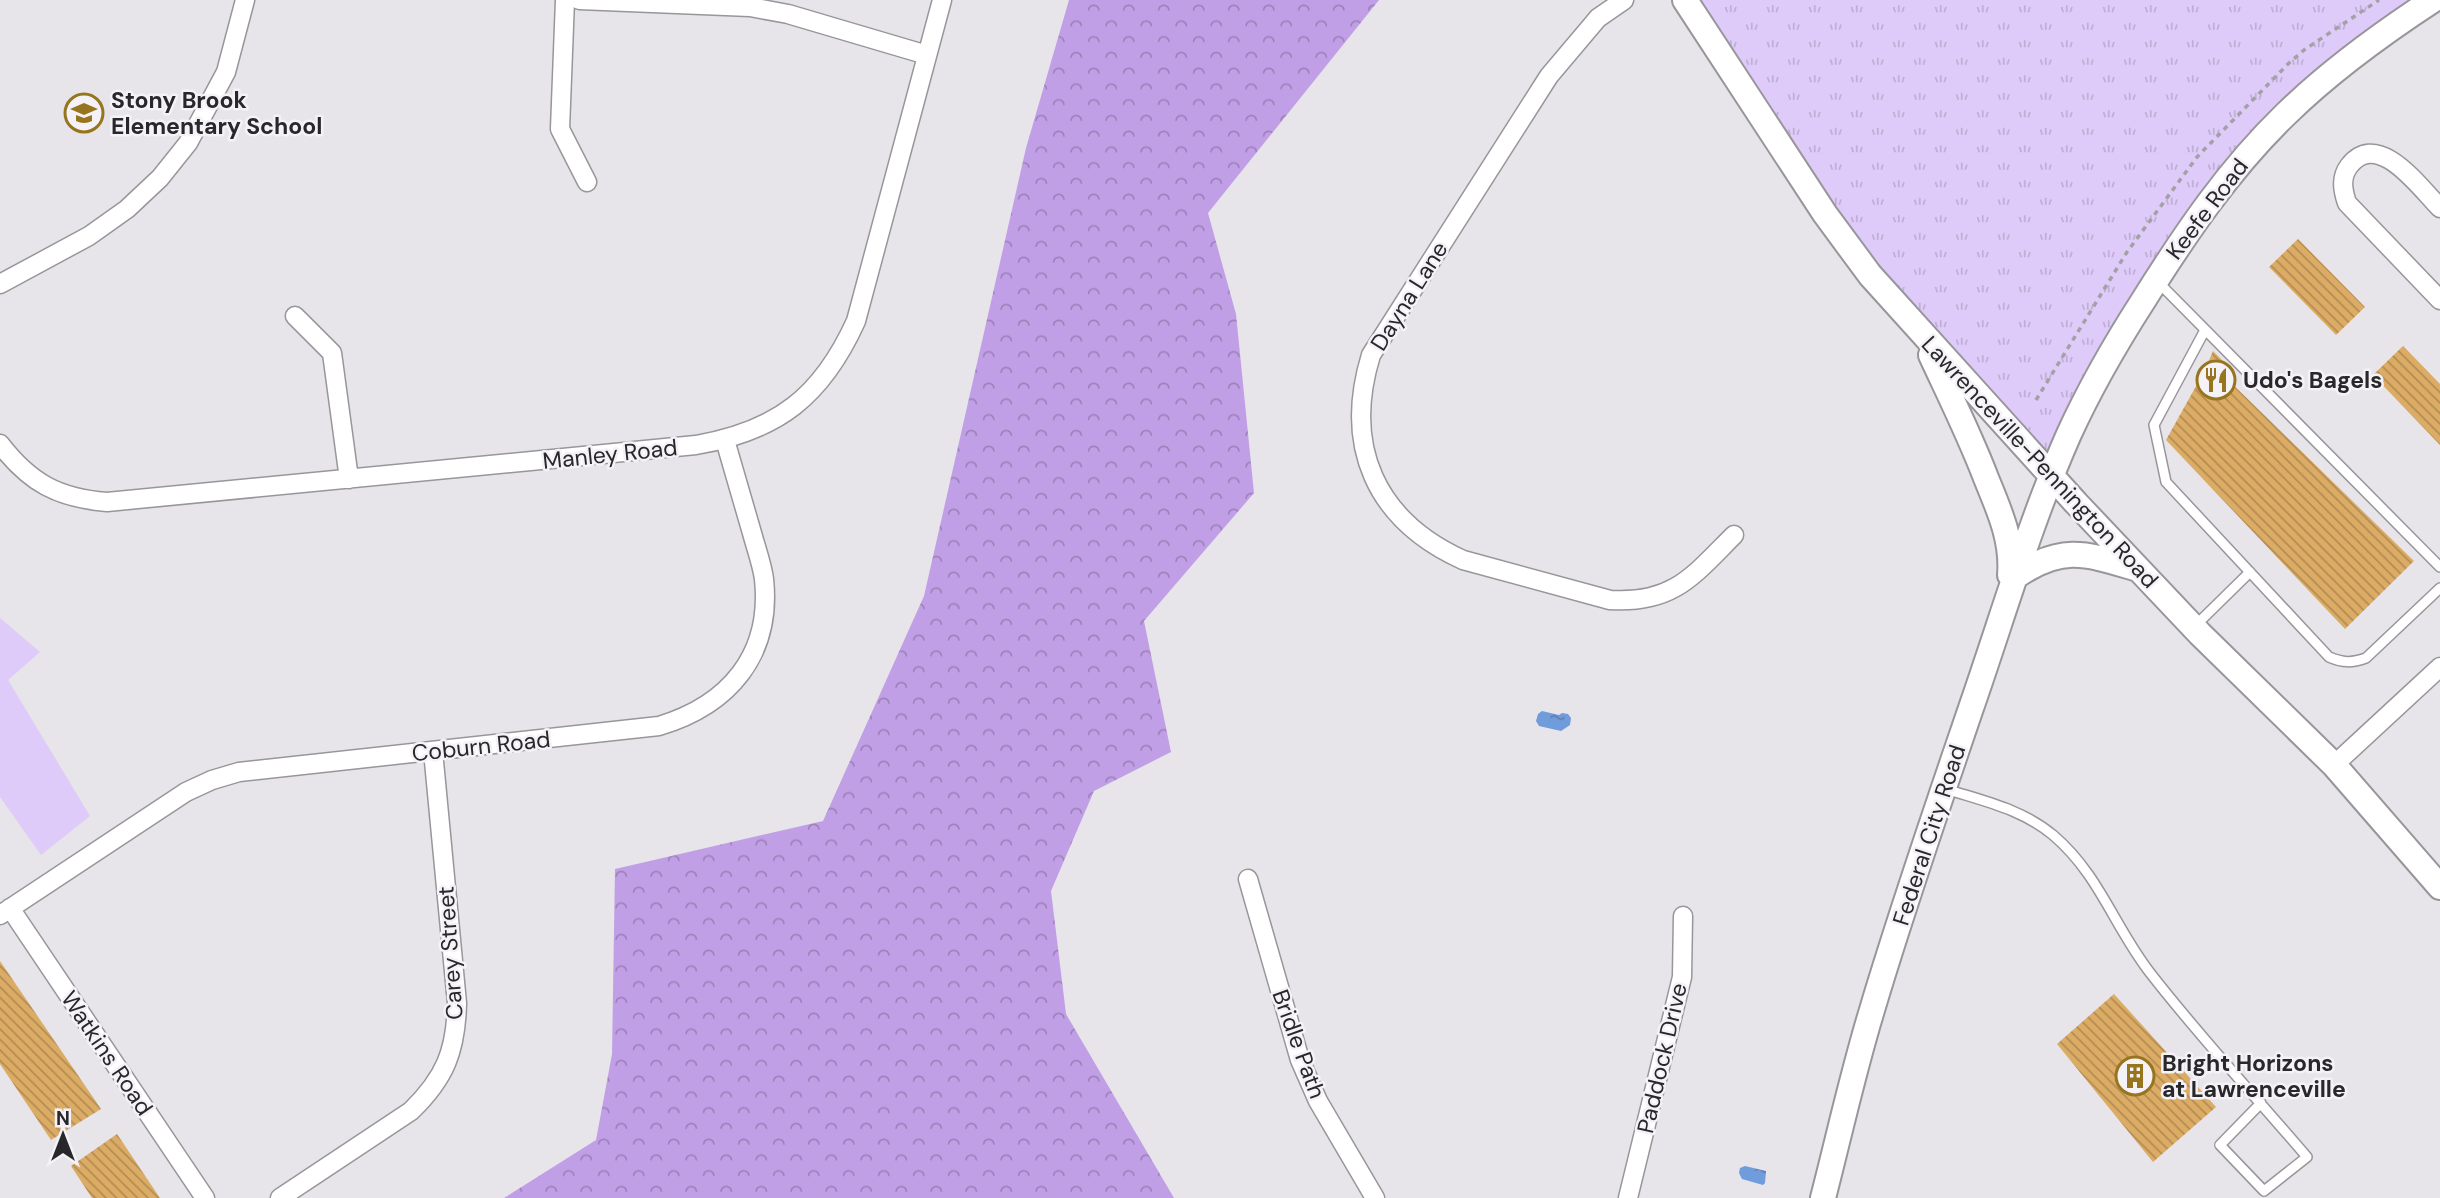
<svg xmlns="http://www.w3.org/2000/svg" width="2440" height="1198" font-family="'DM Sans',sans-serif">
<defs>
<pattern id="forest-crowns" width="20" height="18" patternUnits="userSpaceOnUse" patternTransform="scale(1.75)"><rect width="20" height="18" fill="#c19fe6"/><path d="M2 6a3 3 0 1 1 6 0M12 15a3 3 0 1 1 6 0" fill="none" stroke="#9d82ba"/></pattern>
<pattern id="park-tufts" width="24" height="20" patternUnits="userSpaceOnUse" patternTransform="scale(1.75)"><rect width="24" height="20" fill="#dfcbf9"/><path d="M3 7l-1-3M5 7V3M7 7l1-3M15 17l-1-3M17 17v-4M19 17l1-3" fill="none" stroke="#bfaed5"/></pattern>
<pattern id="water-ripples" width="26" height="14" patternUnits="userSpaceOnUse" patternTransform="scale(1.75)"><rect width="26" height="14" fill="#709cdb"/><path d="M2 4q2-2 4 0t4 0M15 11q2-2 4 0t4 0" fill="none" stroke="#5c7fb2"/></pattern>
<pattern id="building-back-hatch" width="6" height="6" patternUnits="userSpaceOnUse" patternTransform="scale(1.75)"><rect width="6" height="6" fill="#dcac65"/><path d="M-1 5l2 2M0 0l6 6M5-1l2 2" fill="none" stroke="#b28c53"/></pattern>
</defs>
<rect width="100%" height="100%" fill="#e7e4ea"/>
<path fill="#dfcbf9" d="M0,618l40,34 -32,28 82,136 -49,39 -41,-58z"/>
<path fill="url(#forest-crowns)" d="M1069,0h310l-171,213 28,101 18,179 -110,128 27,131 -77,39 -43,100 15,123 108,184h-670l92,-58 16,-86 3,-185 208,-48 101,-225 102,-448z"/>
<path fill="url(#park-tufts)" d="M1700,0h725l-146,113 -229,350 -182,-205 -99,-147z"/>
<path fill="url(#water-ripples)" d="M1542,711l17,4 3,-2 6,1 3,4 -1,7 -9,6 -22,-5 -3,-5 2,-7z
M1745,1166l21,5 -1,12 -2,2 -21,-6 -3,-6 1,-5z"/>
<path fill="url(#building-back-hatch)" d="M2298,239l67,68 -29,28 -67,-68z
M2403,346l37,38v61l-67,-70z
M2213,351l15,15 -8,6 194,189 -69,68 -179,-189 39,-70z
M0,961l101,148 -50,31 -51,-76z
M2114,994l102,113 -63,55 -96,-118z
M117,1134l43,64h-68l-21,-32z"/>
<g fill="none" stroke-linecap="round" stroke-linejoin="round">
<defs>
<path id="lane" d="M2157,281l283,286
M2205,330l-51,95 12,57 163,175c14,6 23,6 37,1l74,-70
M2194,627l56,-55
M1946,789c37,12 76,20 107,46 47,40 61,92 98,139 49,63 104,122 156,183l-43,34 -44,-46 41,-42"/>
<path id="street" d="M565,0l-5,129 27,53
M579,0l171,7 38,7 139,41
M1624,0l-26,18 -49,58 -178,279c-28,91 4,165 92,205l147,40c63,4 83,-24 124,-65
M2440,208c-20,-20 -62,-80 -91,-42 -9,12 -6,25 -2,37l93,97
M0,284l89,-48 38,-27 33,-31 28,-35 38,-71 19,-72
M295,316l37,37 17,126
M0,444c30,39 58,54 107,58l589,-57c82,-14 126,-49 160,-124l86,-321
M2334,765l106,-98
M1248,879l52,181 18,41 57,97
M10,908l195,290
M0,915l186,-123 26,-12 27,-8 420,-46c70,-21 113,-71 105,-147 -2,-15 -8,-31 -12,-46 -9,-31 -18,-62 -27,-93
M280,1198l131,-87c34,-33 45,-60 46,-108l-24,-252
M1628,1198l54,-221 1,-61"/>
<path id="secondary" d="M1685,0l140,214 45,61 206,228 124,131 134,131 106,122
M1931,355c19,41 39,81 55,123 13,32 27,62 24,97
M2016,576c47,-32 71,-22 122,-7
M1823,1198c16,-62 30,-126 49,-188 30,-101 65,-202 99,-302 32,-92 59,-186 98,-274 21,-46 47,-91 74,-133 42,-67 86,-132 143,-187 45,-44 95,-80 147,-114"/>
</defs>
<use href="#lane" stroke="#98969b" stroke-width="12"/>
<use href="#street" stroke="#98969b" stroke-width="21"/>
<use href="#secondary" stroke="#98969b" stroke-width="28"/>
<path stroke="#a3a1a5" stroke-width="3.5" stroke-dasharray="5 5" stroke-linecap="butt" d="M2036,400l91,-148 70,-95 92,-94 15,-13 75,-50"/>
<use href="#lane" stroke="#fff" stroke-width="9"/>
<use href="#street" stroke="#fff" stroke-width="18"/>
<use href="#secondary" stroke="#fff" stroke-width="24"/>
</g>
<defs>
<symbol id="school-ring" viewBox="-11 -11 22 22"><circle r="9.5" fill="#f4f2f7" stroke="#97751e" stroke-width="1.5"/><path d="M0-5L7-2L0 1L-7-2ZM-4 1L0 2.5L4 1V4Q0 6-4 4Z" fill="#97751e"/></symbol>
<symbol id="restaurant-ring" viewBox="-11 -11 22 22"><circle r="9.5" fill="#f4f2f7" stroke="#97751e" stroke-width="1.5"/><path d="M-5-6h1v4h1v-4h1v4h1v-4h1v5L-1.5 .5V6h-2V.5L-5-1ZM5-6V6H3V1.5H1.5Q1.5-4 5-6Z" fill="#97751e"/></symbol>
<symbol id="building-ring" viewBox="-11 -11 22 22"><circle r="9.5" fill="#f4f2f7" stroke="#97751e" stroke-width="1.5"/><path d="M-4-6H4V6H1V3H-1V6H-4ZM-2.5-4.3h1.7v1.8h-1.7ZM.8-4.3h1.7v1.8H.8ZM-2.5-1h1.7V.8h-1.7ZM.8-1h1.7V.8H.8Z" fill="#97751e"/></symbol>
</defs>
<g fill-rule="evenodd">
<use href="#school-ring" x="62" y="91" width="44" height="44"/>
<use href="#restaurant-ring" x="2194" y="358" width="44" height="44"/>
<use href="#building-ring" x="2113" y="1054" width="44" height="44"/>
</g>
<g text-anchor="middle" stroke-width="5" stroke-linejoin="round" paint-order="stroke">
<g font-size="23" font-weight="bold" fill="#282729" stroke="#f4f2f7" text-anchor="start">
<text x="111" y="108">Stony Brook<tspan x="111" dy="26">Elementary School</tspan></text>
<text x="2243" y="388">Udo's Bagels</text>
<text x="2162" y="1071">Bright Horizons<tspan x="2162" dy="26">at Lawrenceville</tspan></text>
</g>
<g font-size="23" fill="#282729" stroke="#f4f2f7">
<text transform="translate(2207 209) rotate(-53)" y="8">Keefe Road</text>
<text transform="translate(1409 296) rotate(-58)" y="8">Dayna Lane</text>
<text transform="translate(610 454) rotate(-6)" y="8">Manley Road</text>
<text transform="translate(2040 462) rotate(47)" y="8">Lawrenceville-Pennington Road</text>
<text transform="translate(481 746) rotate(-6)" y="8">Coburn Road</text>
<text transform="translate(1929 835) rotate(-72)" y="8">Federal City Road</text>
<text transform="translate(450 953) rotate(-94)" y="8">Carey Street</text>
<text transform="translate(1299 1044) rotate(70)" y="8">Bridle Path</text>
<text transform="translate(107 1053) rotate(56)" y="8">Watkins Road</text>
<text transform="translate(1662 1058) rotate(-77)" y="8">Paddock Drive</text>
</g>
</g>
<g transform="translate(63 1135)" stroke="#f4f2f7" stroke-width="5" paint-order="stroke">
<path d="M0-5L12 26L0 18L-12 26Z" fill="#282729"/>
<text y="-10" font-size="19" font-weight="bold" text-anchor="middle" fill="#282729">N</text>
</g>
</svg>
